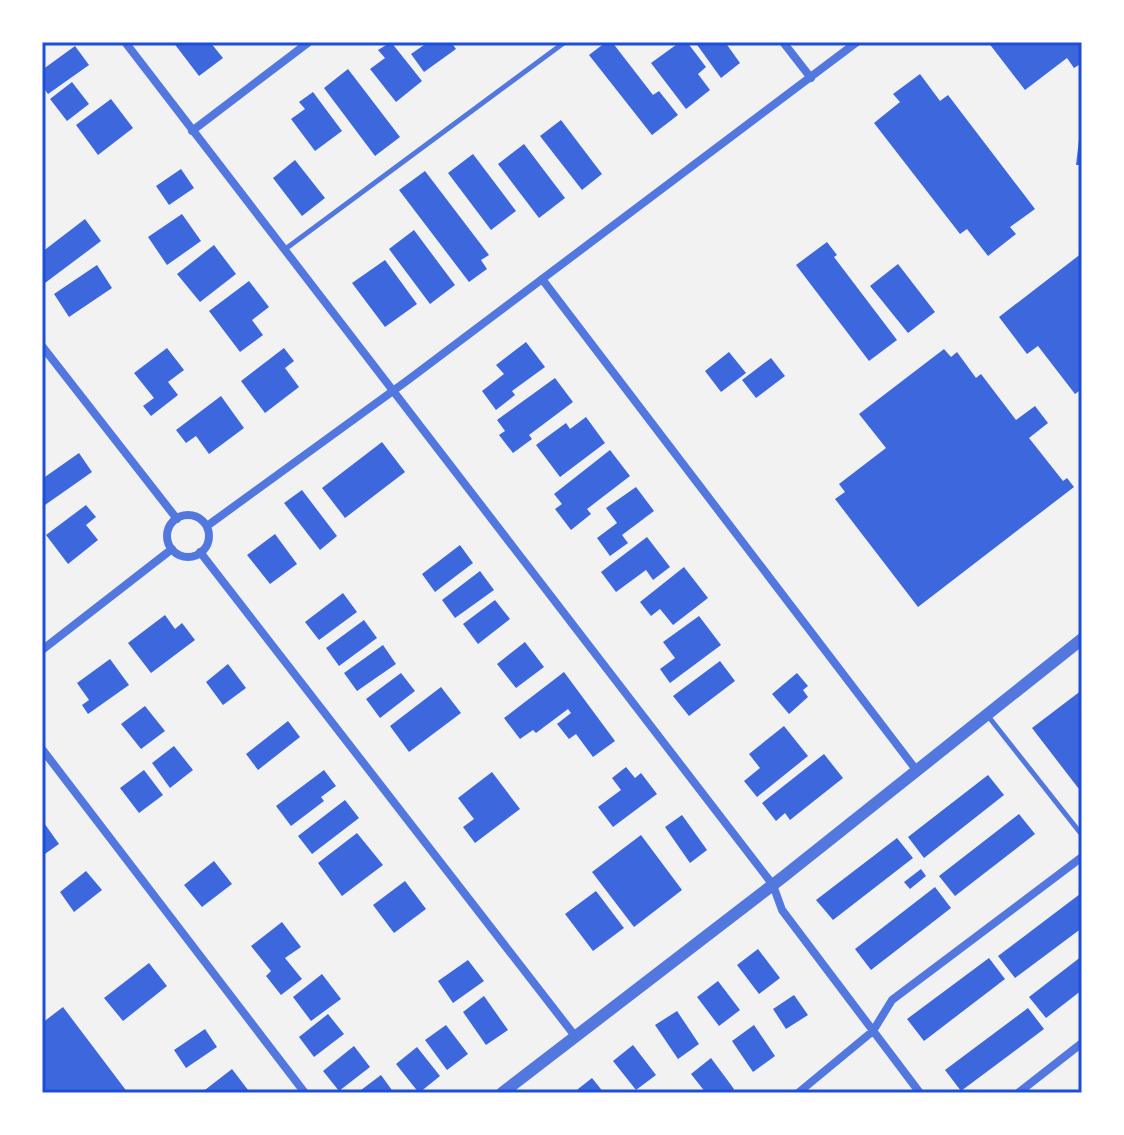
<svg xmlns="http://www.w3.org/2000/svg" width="1124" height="1135" font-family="Cabin,sans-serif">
<rect width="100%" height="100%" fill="#f2f2f2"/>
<path fill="#3d67dc" d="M173,42h37l13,16 -24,18z
M391,42l31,39 -26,21 -26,-33 15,-11 -7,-8z
M422,42h29l5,7 -32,23 -13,-18 13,-9z
M606,42h6l41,53 6,-4 19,24 -26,20 -63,-80z
M680,42h7l19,25 -8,7 12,16 -24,19 -35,-46z
M695,42h30l15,21 -19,15z
M988,42h94v21l-8,5 -7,-10 -42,32z
M75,46l14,19 -41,29 -6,-8v-16z
M348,69l52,68 -25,19 -51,-68z
M920,74l20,27 8,-6 87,114 -25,18 6,7 -28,22 -21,-27 -7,5 -86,-111 26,-21 -7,-8z
M72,82l17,22 -22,17 -17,-22z
M313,92l29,39 -27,20 -24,-32 14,-10 -6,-7z
M111,99l22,29 -35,27 -22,-30z
M561,120l41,54 -20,16 -42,-54z
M1080,131h2v34h-6z
M524,144l41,54 -26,20 -41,-54z
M473,154l43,57 -25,19 -43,-57z
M295,160l30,38 -23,18 -29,-38z
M181,169l13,19 -25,17 -13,-19z
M425,171l64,84 -8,5 6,9 -18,13 -70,-92z
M182,214l19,27 -34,24 -19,-28z
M85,219l16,22 -56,42 -3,-4v-27z
M414,230l41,55 -25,19 -41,-55z
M827,242l10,13 -3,2 63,83 -28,21 -73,-96z
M214,245l22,29 -36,28 -23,-28z
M1082,253v136l-7,5 -37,-48 -11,8 -28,-37z
M385,260l32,44 -32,23 -33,-44z
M898,264l37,48 -27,21 -38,-47z
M97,265l15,23 -43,29 -15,-23z
M249,281l20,26 -17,13 11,15 -23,17 -31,-41z
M526,342l19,25 -33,24 3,4 -19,15 -14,-19 22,-17 -8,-9z
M167,348l17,22 -16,12 10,13 -27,21 -8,-10 11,-8 -20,-25z
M284,348l10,13 -9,7 14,19 -34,26 -24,-32z
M944,349l7,8 6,-5 19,26 5,-4 35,46 19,-14 13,17 -19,15 34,43 4,-3 7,9 -156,120 -83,-108 10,-7 -6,-8 47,-36 -27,-34z
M729,352l17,21 -25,19 -16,-21z
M771,358l14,18 -29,22 -14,-18z
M555,378l18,24 -44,33 3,4 -19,14 -14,-18 6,-4 -8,-11z
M221,396l23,32 -35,26 -13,-18 -10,7 -10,-13z
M586,417l19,26 -45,34 -24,-32 30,-22 4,6z
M382,442l23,30 -60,46 -23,-30z
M610,450l20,26 -43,33 4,5 -20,16 -16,-21 7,-5 -8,-10z
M79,453l13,19 -47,33 -3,-26z
M636,487l18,24 -32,24 6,8 -18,13 -13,-18 20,-15 -11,-15z
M302,490l35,46 -17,14 -36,-47z
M86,505l10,12 -10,8 12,15 -30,24 -22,-29z
M275,534l22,30 -27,20 -23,-29z
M647,537l23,30 -17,13 -7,-10 -30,22 -15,-20z
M460,545l13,18 -38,29 -13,-18z
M684,567l24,31 -35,27 -13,-16 -9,7 -11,-14z
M480,571l14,19 -39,28 -13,-18z
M343,593l14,19 -38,28 -14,-18z
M495,600l15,19 -32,25 -15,-20z
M165,615l10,14 7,-6 13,17 -44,33 -23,-30z
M699,616l22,29 -51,38 -10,-14 15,-11 -12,-16z
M364,620l13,18 -38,28 -13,-18z
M525,642l19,25 -28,21 -19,-24z
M383,645l13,19 -39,27 -13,-18z
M110,659l19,26 -41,29 -6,-9 7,-5 -12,-17z
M720,661l15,20 -46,35 -16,-20z
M228,664l18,24 -23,17 -17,-23z
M564,672l51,69 -22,16 -17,-23 -7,5 -12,-15 14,-11 -3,-4 -32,24 -3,-3 -13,9 -16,-21z
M401,673l14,18 -35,27 -14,-19z
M797,673l11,13 -5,4 5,7 -19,17 -17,-20z
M441,687l20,26 -52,39 -19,-26z
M1082,690v103l-50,-65z
M145,706l20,25 -24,18 -20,-25z
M288,721l12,16 -42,33 -12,-16z
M784,726l24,30 -51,41 -13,-16 16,-13 -11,-14z
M174,746l19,24 -23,18 -18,-25z
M824,754l19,24 -53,42 -5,-7 -9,8 -14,-18z
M626,767l9,11 6,-5 16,21 -44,33 -15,-20 23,-17 -9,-12z
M144,770l19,25 -24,18 -19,-25z
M324,770l12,16 -15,11 3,4 -33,25 -15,-20z
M492,772l28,37 -45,34 -12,-16 11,-8 -16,-21z
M988,775l16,20 -80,63 -16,-21z
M345,800l14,18 -47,36 -14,-18z
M1019,814l16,20 -80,62 -16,-20z
M682,815l25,35 -17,13 -25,-36z
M42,820l17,24 -17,12z
M357,833l26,32 -41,31 -24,-33z
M641,835l41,55 -48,37 -42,-55z
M897,838l16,20 -80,62 -17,-20z
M214,861l18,23 -30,23 -18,-22z
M921,869l5,7 -16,13 -6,-7z
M86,871l16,19 -28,22 -14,-20z
M405,881l21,28 -32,24 -21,-28z
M935,887l16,21 -80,62 -16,-21z
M596,891l28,37 -31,23 -28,-37z
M1080,894l2,34 -67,50 -17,-22z
M282,922l19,25 -16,11 17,21 -21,16 -15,-19 5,-5 -20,-25z
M758,949l22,29 -21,16 -22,-29z
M1082,956v34l-36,28 -17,-21z
M989,958l16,21 -81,62 -17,-22z
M468,960l16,21 -31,22 -15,-22z
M149,963l18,23 -44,35 -19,-23z
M322,974l19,25 -30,22 -18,-24z
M718,981l22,29 -21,16 -22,-29z
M794,995l14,20 -22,14 -13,-20z
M484,996l24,34 -22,15 -23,-33z
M63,1007l65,86h-86v-70z
M1028,1008l16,21 -83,62 -16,-21z
M677,1011l22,33 -21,15 -23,-34z
M328,1014l16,20 -30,23 -15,-20z
M446,1025l22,29 -21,16 -22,-30z
M754,1025l21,31 -22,16 -21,-31z
M205,1029l12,18 -31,21 -12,-18z
M633,1045l23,30 -20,15 -23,-29z
M354,1046l16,21 -31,24 -16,-20z
M417,1047l23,29 -21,17 -23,-29z
M711,1058l23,31 -5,4h-23l-15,-19z
M232,1069l16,21 -4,3h-43z
M381,1075l13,18h-37z
M592,1078l12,15h-31z"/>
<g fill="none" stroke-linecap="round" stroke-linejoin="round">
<path stroke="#5277de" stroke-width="5" d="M284,250l281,-208
M988,716l94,119"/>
<path stroke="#5277de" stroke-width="8" d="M125,42l648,843 9,25 138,183
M783,42l28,36
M192,131l117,-89
M542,279l375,492
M42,346l135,173
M167 536a21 21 0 1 1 42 0a21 21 0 1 1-42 0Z
M207,526l201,-146 449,-338
M200,552l375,484
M42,650l130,-101
M42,749l263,344
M798,1093l75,-62 19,-31 190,-143
M1018,1093l64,-50"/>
<path stroke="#5277de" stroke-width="12" d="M502,1093l281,-216 299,-238"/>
</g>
<rect width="1124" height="1135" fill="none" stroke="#ffffff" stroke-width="88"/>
<rect x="44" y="44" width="1036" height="1047" fill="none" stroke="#1d4ed8" stroke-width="3"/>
</svg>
